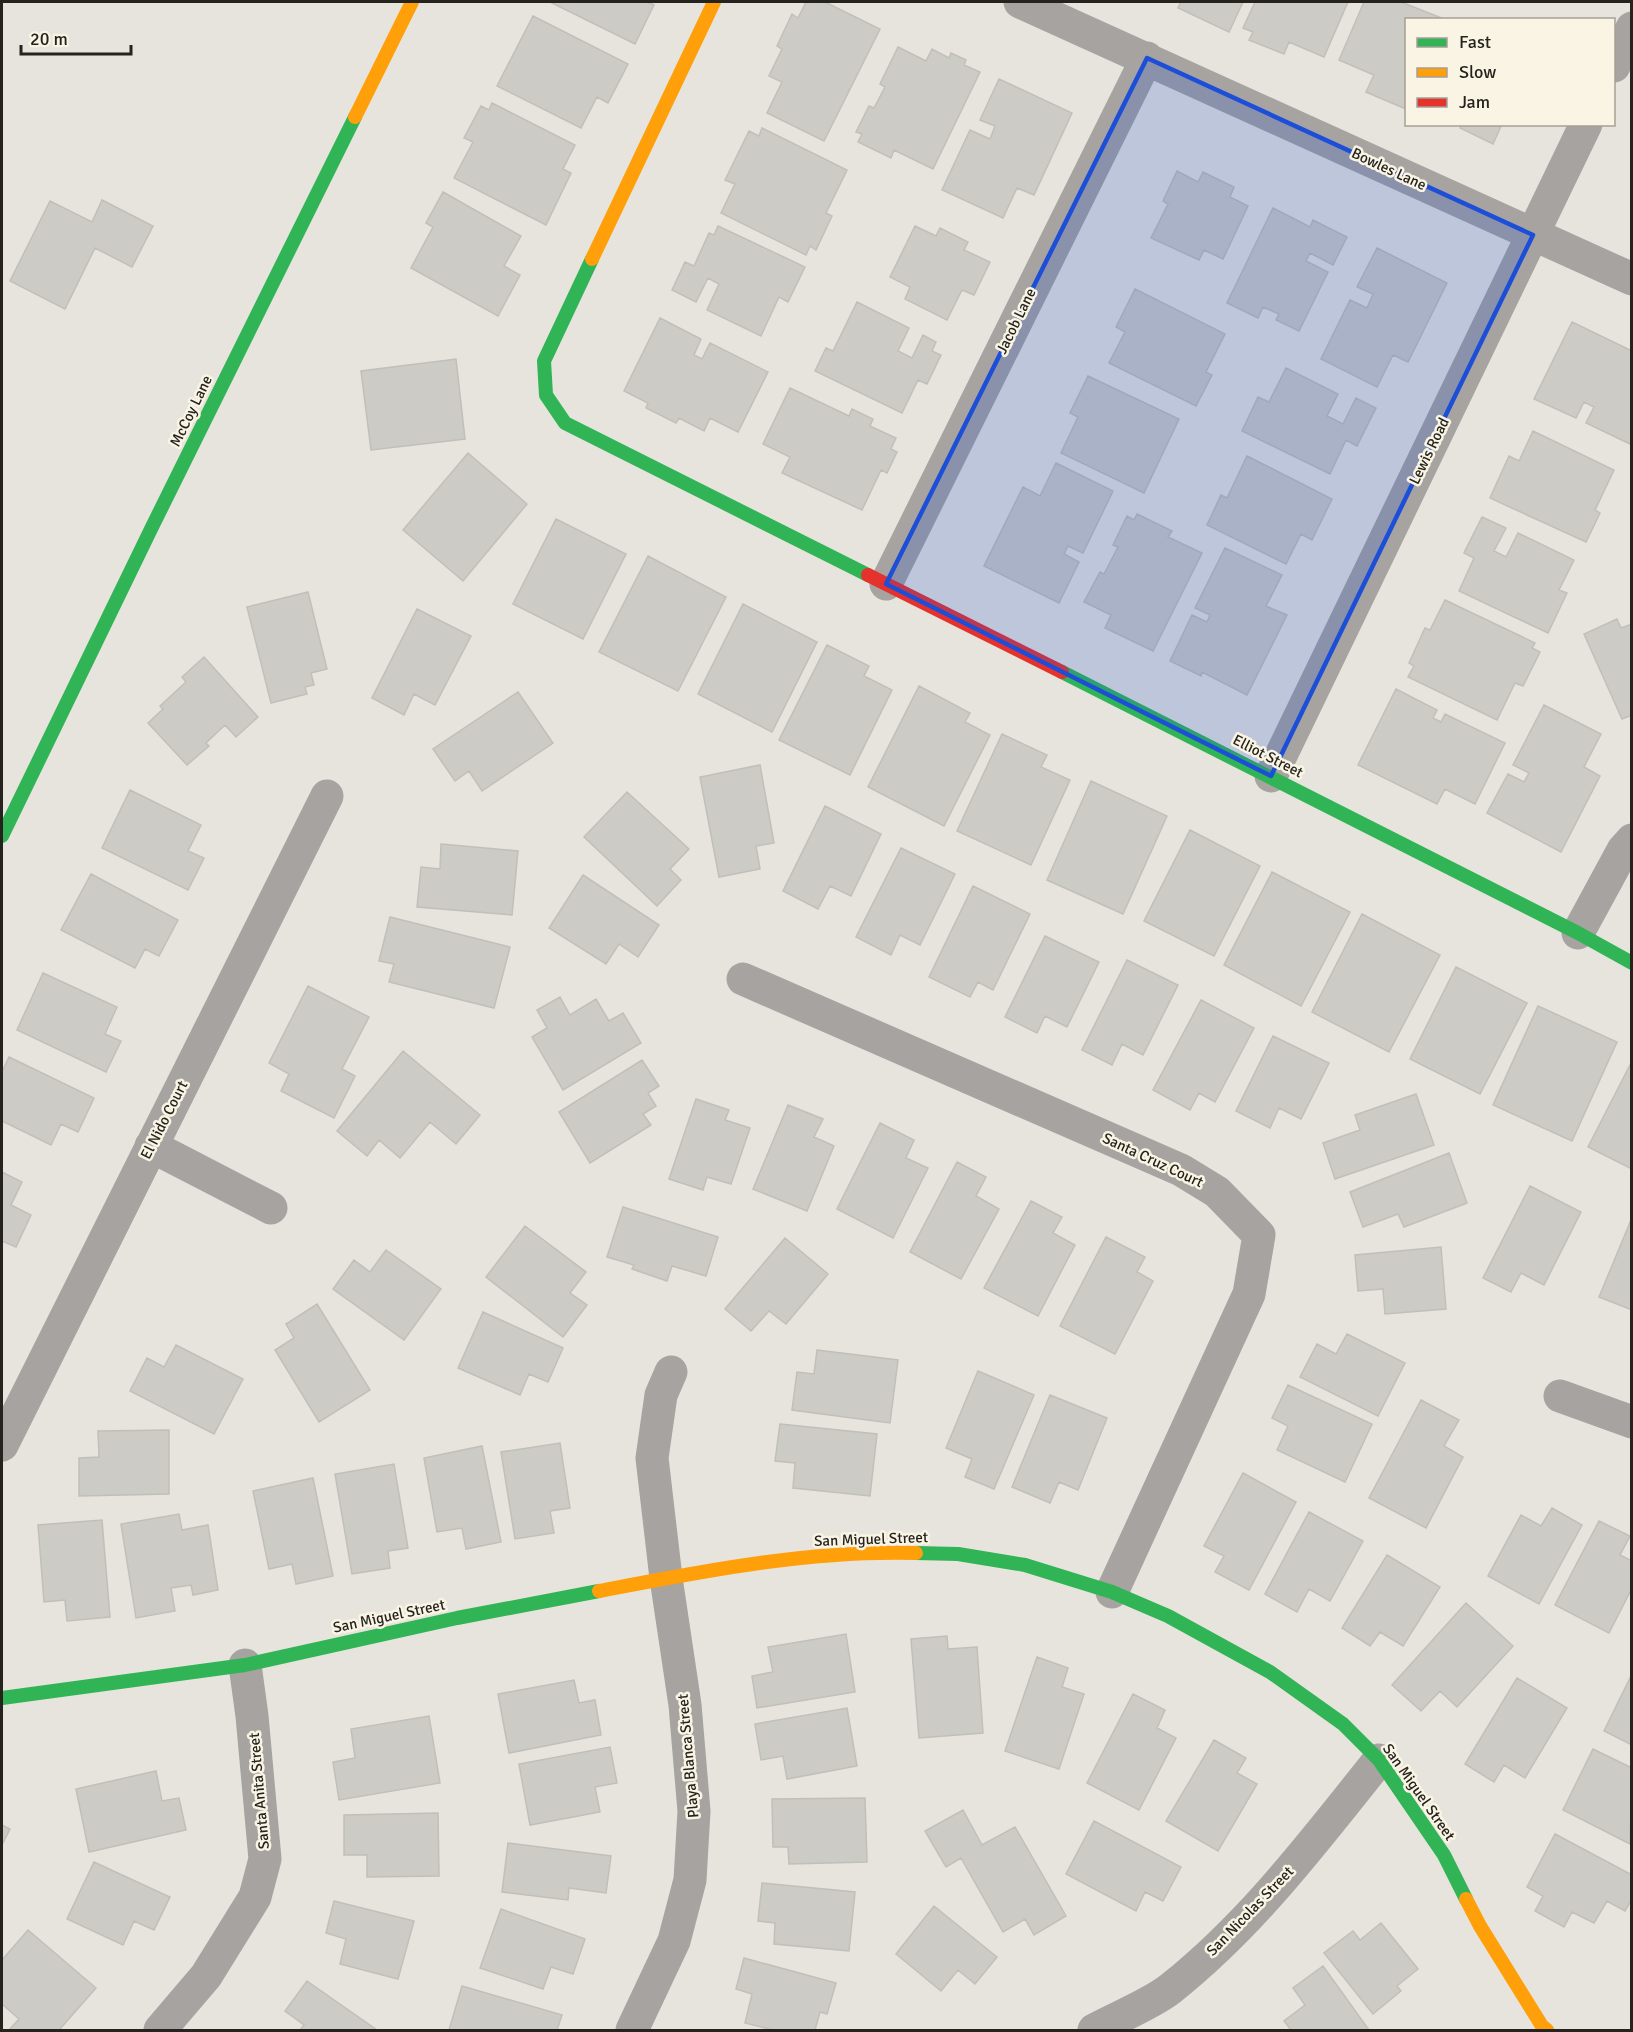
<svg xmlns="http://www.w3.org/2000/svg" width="1633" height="2032" font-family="Signika,sans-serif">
<rect width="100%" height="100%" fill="#e6e4dc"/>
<path fill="#cdcbc5" stroke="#c1bfb9" stroke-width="1.5" d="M550,2h97l7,3 -19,39z
M806,2h19l55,27 -56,112 -57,-28 15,-31 -13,-6 13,-27 -5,-3 15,-32 6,4z
M1181,2h62l-14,30 -51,-24z
M1255,2h93l-24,55 -35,-15 -5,12 -35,-14 4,-8 -10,-4z
M1364,2h37l43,17 -38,1v89l-40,-17 8,-17 -35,-15z
M533,16l95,48 -20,39 -11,-6 -16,31 -84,-42z
M898,47l28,14 6,-12 17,9 2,-5 15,7 -2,5 16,7 -47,97 -39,-19 -3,8 -33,-16 4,-8 -6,-2 13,-26 5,2 11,-21 -5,-3z
M999,79l73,34 -38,82 -17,-7 -14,30 -61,-28 28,-60 20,9 5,-13 -15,-6z
M492,103l83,42 -12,24 8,4 -25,52 -92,-47 19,-36 -9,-4 17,-32 8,4z
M1462,124h40l-9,20 -33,-16z
M762,128l85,42 -21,43 6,3 -16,34 -6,-4 -4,9 -85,-42 14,-29 -10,-4 24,-49 10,5z
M1177,171l21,11 5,-10 31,15 -4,10 18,9 -25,53 -19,-9 -5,10 -48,-22 17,-34 -5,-3z
M443,192l78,44 -17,30 16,9 -22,41 -87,-48 22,-41 -7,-4z
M102,200l51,26 -21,41 -37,-19 -30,61 -55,-28 40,-80 42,21z
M1273,208l37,19 3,-7 34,17 -14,28 -23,-12 -4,8 22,11 -29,59 -23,-11 3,-6 -16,-7 -5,11 -31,-15z
M718,226l87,41 -17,35 -9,-5 -18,39 -54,-26 12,-26 -11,-6 -12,24 -24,-12 13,-28 9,4 15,-33 5,2z
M915,226l21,10 4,-8 28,14 -4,8 26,12 -16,33 -12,-5 -15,30 -42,-21 5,-12 -20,-10z
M1377,248l70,35 -39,79 -15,-7 -16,32 -56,-28 29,-59 17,8 6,-14 -16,-7z
M1135,289l90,45 -19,38 6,3 -16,31 -87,-43 16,-31 -9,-5z
M857,302l52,26 -11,23 14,7 11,-23 13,7 -4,9 9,4 -14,29 -9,-4 -16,33 -87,-42 11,-23 7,3z
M660,318l41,21 -7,16 8,4 8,-16 58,29 -30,60 -28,-14 -6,13 -25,-13 -3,5 -30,-15 2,-5 -24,-12z
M1572,322l60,29v94l-46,-22 8,-16 -10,-5 -8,16 -42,-19z
M456,359l9,80 -94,11 -10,-79z
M1286,368l52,26 -11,22 16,8 13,-26 20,10 -19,38 -11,-6 -16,34 -88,-43 16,-34 11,5z
M1088,376l91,43 -35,74 -83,-40 17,-36 -8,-4z
M790,388l59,28 3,-7 21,10 -3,7 26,12 -5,11 6,3 -10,21 -6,-3 -19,40 -80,-37 8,-16 -27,-13z
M1533,431l81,39 -19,40 5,3 -14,29 -96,-44 19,-42 10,5z
M468,453l59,51 -64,77 -60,-51z
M1247,456l85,43 -20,41 -11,-6 -15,30 -79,-39 14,-30 6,3z
M1056,463l57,28 -30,62 -15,-7 -4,8 15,8 -20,41 -75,-37 39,-79 17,9z
M1137,514l35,17 -4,6 34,16 -49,98 -48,-23 6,-13 -27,-13 16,-30 4,2 14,-27 -5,-2 14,-29 7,4z
M1482,517l24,11 -12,23 12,6 12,-24 56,27 -15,30 8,3 -19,40 -89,-42 15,-33 -10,-5z
M556,519l70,35 -43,85 -70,-35z
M1225,548l57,27 -16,31 21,9 -40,80 -45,-23 -1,4 -31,-15 22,-46 15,7 3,-7 -15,-7z
M648,556l78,41 -48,94 -79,-39z
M308,592l19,77 -16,4 3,12 -9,2 2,7 -36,9 -24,-96z
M1445,600l90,43 -3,5 8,4 -17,34 -8,-3 -18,37 -89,-43 6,-11 -5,-3 16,-35 5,2z
M743,604l74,38 -45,90 -74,-38z
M417,609l54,27 -36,69 -21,-11 -10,21 -32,-17z
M1617,619l4,9 11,-4v91l-10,4 -38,-85z
M827,645l42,21 -5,10 28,14 -42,85 -71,-35z
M204,657l54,60 -22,20 -11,-12 -19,18 3,3 -22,19 -39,-42 15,-14 -3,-3 26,-24 -4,-5z
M919,686l51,27 -5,9 25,13 -46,91 -76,-39z
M1396,689l41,21 -4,8 8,4 4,-8 60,29 -30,61 -30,-15 -8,15 -79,-39z
M518,692l35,51 -71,48 -13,-20 -14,10 -22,-32z
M1544,705l57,29 -17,33 16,9 -39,76 -74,-39 21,-39 16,8 5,-9 -16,-8z
M1002,734l45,21 -6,12 29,13 -39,85 -74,-34z
M760,765l14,78 -18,3 4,23 -41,8 -19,-100z
M1091,781l76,35 -44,98 -76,-34z
M130,790l71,35 -13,26 16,7 -16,32 -86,-42z
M627,792l62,57 -19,20 11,11 -24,26 -73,-69z
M825,806l56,28 -30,62 -21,-10 -12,23 -35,-18z
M1190,830l70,36 -46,90 -70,-35z
M441,844l77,7 -6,64 -95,-8 4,-40 19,2z
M901,848l54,26 -35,71 -20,-10 -9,20 -35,-18z
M1272,872l78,40 -49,94 -77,-41z
M91,874l87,46 -19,36 -14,-7 -10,19 -74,-38z
M583,875l76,50 -21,32 -19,-13 -13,20 -57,-36z
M973,886l57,28 -37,76 -15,-8 -8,15 -41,-20z
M1362,914l78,41 -51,97 -77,-40z
M390,917l120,30 -16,61 -105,-26 5,-18 -15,-3z
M1045,936l54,26 -32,65 -22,-11 -8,17 -32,-16z
M1127,960l51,25 -35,70 -21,-11 -10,21 -30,-15z
M1456,967l71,36 -47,91 -70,-35z
M43,973l74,34 -12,27 16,7 -15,31 -89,-42z
M308,986l61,31 -27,52 13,7 -21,42 -53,-27 8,-17 -20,-11z
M560,997l10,18 26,-16 13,22 14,-8 18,30 -78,47 -31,-53 15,-9 -10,-18z
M1201,1000l53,28 -39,74 -16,-9 -9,17 -37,-20z
M1538,1006l79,36 -45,99 -79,-36z
M1273,1036l56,27 -28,56 -22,-11 -9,20 -34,-17z
M403,1051l77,64 -24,29 -26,-22 -30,36 -21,-18 -12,16 -30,-25z
M9,1057l85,41 -16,34 -17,-8 -10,21 -49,-24v-49z
M642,1060l17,26 -11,7 8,13 -13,8 8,11 -61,38 -31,-51z
M1632,1061v108l-44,-22z
M1416,1094l18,51 -99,34 -12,-36 37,-13 -5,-15z
M696,1099l33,11 -4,10 25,8 -19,56 -24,-7 -4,13 -34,-11z
M788,1105l35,14 -9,18 20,9 -27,65 -54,-22z
M880,1123l34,17 -8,18 22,10 -35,70 -56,-29z
M1449,1153l18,50 -63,24 -6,-13 -35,13 -13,-35z
M957,1162l29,15 -10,19 23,13 -38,70 -51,-27z
M2,1172l20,10 -11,23 20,10 -15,32 -14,-6z
M1530,1186l51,26 -37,73 -23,-12 -10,19 -28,-14z
M1031,1201l31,16 -9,16 22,12 -37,71 -54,-28z
M623,1207l95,30 -12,39 -34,-10 -5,15 -35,-12 2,-4 -27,-8z
M1631,1220h1v90l-33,-13z
M525,1226l61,46 -16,21 17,12 -24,32 -77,-60z
M1106,1237l39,20 -8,15 16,9 -38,73 -55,-28z
M785,1238l43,36 -42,50 -17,-13 -18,20 -26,-22z
M1441,1247l5,62 -61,5 -2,-25 -25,2 -3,-36z
M386,1250l55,39 -37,51 -71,-51 21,-29 16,12z
M317,1304l53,86 -51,32 -44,-72 19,-12 -8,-14z
M483,1312l80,36 -15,34 -19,-8 -9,21 -62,-27z
M1347,1334l58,29 -27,53 -78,-39 17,-33 19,10z
M176,1345l67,34 -29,55 -84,-43 17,-33 17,9z
M817,1350l81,10 -8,63 -98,-13 5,-38 17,2z
M978,1371l56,24 -40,94 -29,-12 7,-18 -26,-11z
M1288,1385l84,39 -27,58 -68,-32 11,-24 -16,-8z
M1050,1395l57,23 -29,72 -19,-8 -9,21 -38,-16z
M1421,1400l38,20 -15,26 19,11 -37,71 -57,-30z
M780,1424l97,10 -7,62 -77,-8 2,-25 -20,-2z
M169,1430v64l-90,2v-38l20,-1 -1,-26z
M560,1443l10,65 -20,3 4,22 -39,6 -14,-87z
M482,1446l19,96 -35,7 -4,-21 -25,4 -13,-74z
M394,1464l14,84 -20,3 2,17 -38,6 -17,-100z
M1243,1473l53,29 -47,88 -34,-18 9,-16 -20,-10z
M313,1478l20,98 -37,8 -4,-20 -23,5 -16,-78z
M1552,1508l30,17 -43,79 -51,-28 33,-61 20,11z
M1309,1512l54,29 -33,60 -21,-12 -12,23 -32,-18z
M179,1514l3,16 26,-5 10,65 -25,5 -2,-10 -20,3 4,23 -39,7 -15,-94z
M102,1520l8,97 -43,4 -2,-21 -21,2 -6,-77z
M1599,1521l31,15 -10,19 12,6v27l-23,45 -54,-28z
M1387,1555l53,32 -37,59 -23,-14 -10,14 -28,-18z
M1466,1603l47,43 -56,61 -17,-16 -19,20 -29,-26z
M846,1634l9,58 -98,16 -5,-32 21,-4 -5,-25z
M947,1636l1,13 29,-2 6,86 -64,5 -8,-99z
M1037,1657l31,11 -6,19 22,7 -25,75 -54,-18z
M1631,1676h1v69l-28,-14z
M1517,1678l50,30 -42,70 -21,-13 -10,17 -29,-18z
M574,1680l5,23 16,-3 6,35 -92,18 -11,-59z
M1133,1694l32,16 -8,18 19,10 -37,72 -52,-27z
M847,1708l10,58 -70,13 -4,-23 -22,4 -6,-36z
M429,1716l11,67 -101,17 -6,-38 22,-4 -4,-29z
M1214,1740l32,18 -9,15 20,11 -39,67 -52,-30z
M610,1747l7,36 -22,4 5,25 -70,13 -11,-61z
M1593,1749l39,19 -2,76 -67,-34z
M156,1771l6,30 17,-3 7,32 -97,22 -13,-63z
M865,1798l2,64 -78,2 -1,-17h-15l-1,-48z
M963,1810l19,35 33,-18 51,89 -32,19 -9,-16 -22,13 -42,-74 -15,9 -21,-36z
M438,1813l1,63 -72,1v-22h-23v-40z
M1094,1821l87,46 -18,34 -18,-9 -9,19 -70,-37z
M2,1825l8,4 -8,16z
M1555,1834l77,41v24l-7,12 -18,-10 -13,22 -22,-11 -8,15 -29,-16 8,-15 -16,-9z
M508,1843l103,13 -5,37 -37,-5 -1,12 -66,-8z
M94,1862l76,35 -16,33 -20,-9 -11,24 -56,-26z
M762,1883l93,9 -6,59 -75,-7 1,-21 -17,-2z
M334,1901l80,20 -16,58 -58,-15 6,-25 -20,-6z
M934,1906l63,51 -22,27 -17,-14 -17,21 -45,-37z
M501,1909l84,30 -12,35 -22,-7 -8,22 -63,-21z
M1381,1923l37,46 -21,17 4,5 -28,23 -49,-61 29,-22 7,9z
M28,1930l68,58 -37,42h-50l10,-11 -17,-15v-44z
M744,1958l92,25 -9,31 -7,-2 -5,18h-42l-28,-7 7,-29 -16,-5z
M1323,1966l46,64h-78l-7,-9 21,-16 -12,-17z
M307,1981l70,49h-77l4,-5 -19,-14z
M462,1986l100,29 -5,15h-108z"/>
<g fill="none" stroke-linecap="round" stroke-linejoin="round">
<path stroke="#a6a3a0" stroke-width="33" d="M1020,2l612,277
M1614,66l18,-38
M886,584l261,-526
M1271,776l315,-652
M1578,933l45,-83 9,-10
M743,979l438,191 36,22 42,43 -10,59 -137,298
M151,1146l120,62
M1560,1396l72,26
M2,1445l325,-649
M160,2030l46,-54 49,-79 10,-38 -13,-143 -7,-51
M632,2030l42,-89 16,-61 4,-69 -9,-106 -19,-127 -14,-120 9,-63 10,-23
M1094,2030c22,-12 57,-26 76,-41 82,-65 145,-149 209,-229"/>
<path stroke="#30b455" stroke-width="14" d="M592,259l-48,102 2,34 19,28 303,152
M1062,672l516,261 54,30
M2,836l150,-309 203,-410
M916,1553l42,1 67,11 87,27 56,24 102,56 73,52 36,36 65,95 22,44
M2,1698l243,-33 212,-47 142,-27"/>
<path stroke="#ff9f0a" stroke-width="14" d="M355,117l57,-115
M592,259l122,-257
M599,1591c105,-20 210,-41 317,-38
M1466,1899l14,27 62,100 5,4"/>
<path stroke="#e5322d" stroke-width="14" d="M868,575l194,97"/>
</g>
<path fill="#1d4ed8" fill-opacity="0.2" stroke="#1d4ed8" stroke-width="4.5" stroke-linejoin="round" d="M1147,58l386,177 -262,541 -385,-192z"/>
<g text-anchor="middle" stroke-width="5" stroke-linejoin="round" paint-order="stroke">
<g font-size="15" fill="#25231e" stroke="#f9f4e4">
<text transform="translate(1389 169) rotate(25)" y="5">Bowles Lane</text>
<text transform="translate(1016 321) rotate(-64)" y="5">Jacob Lane</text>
<text transform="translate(191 411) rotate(-64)" y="5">McCoy Lane</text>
<text transform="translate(1429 451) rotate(-64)" y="5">Lewis Road</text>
<text transform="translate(1268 756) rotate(27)" y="5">Elliot Street</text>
<text transform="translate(164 1120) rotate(-63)" y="5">El Nido Court</text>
<text transform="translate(1153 1160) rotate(25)" y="5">Santa Cruz Court</text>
<text transform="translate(871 1539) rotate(-2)" y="5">San Miguel Street</text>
<text transform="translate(389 1616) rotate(-12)" y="5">San Miguel Street</text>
<text transform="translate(688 1756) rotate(-95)" y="5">Playa Blanca Street</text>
<text transform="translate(259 1791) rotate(-95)" y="5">Santa Anita Street</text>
<text transform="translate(1419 1792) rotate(55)" y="5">San Miguel Street</text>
<text transform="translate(1250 1911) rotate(-46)" y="5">San Nicolas Street</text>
</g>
</g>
<rect width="1633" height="2032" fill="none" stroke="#25231e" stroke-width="6"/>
<rect x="1405" y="18" width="210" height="108" fill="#f9f4e4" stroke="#a4a095" stroke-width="1.5"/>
<rect x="1417" y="38" width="30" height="9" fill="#30b455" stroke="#a4a095" stroke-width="1.5"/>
<text x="1459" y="48" font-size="18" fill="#25231e">Fast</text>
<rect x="1417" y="68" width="30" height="9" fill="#ff9f0a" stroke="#a4a095" stroke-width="1.5"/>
<text x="1459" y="78" font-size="18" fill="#25231e">Slow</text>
<rect x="1417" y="98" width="30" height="9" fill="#e5322d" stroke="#a4a095" stroke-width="1.5"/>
<text x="1459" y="108" font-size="18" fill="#25231e">Jam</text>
<path d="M21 45v9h110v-9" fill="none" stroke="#25231e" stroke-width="3"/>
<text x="30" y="45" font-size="18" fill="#25231e" stroke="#f9f4e4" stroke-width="4.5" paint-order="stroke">20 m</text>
</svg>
